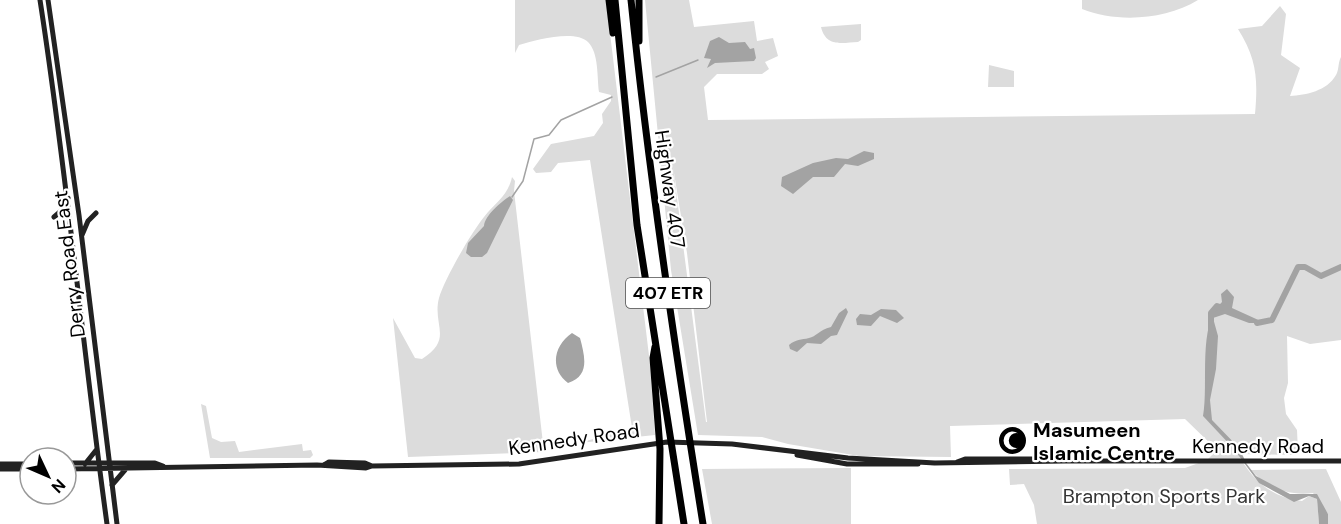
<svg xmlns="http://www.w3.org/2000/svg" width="1341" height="524" font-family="'DM Sans',sans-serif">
<rect width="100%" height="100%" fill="#fff"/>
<path fill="#dcdcdc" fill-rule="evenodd" d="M515,0h91l44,364 5,71 -76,8 53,-15 -42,-268 -32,3 -7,9 -15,1 -3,-4 18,-25 43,-8 9,-13 -1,-9 9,-13v-6l-12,-3c-2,-15 0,-39 -11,-50 -13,-13 -53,-2 -69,3l-4,8z
M645,0h44l5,27 60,-6 3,20 16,-3 5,18 -13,6 4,7 -7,5h-45l-13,13 4,33 547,-6c3,-34 2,-55 -17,-85l24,-3 18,-20 6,8 -5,41 19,13 -10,28c16,-1 37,-5 46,-21 3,-5 2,-13 5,-18v283l-31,4 -23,-8 1,47 -4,15 2,16 11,16 1,22 -6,3 -54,-1c14,26 34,44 64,47l7,-5 8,3 2,25h-282l-3,-19 -10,-21 -14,1 -1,-16 176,-1 22,-8 10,-10 -32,-31 -235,7 1,31 -92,-1 -71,-12 -26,-7 -64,-2 -27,-165zM673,167l14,86 20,169h-1z
M1082,0h116c-33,20 -81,23 -116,9z
M861,24v16l-3,2c-17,1 -32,5 -37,-15z
M989,65l25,6v16h-26z
M512,177l3,4 -1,10 30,261 -136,5 -15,-139 22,40 7,1c32,-20 10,-34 17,-61 5,-18 32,-65 45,-81 11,-14 24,-21 28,-40z
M201,404l5,2 6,32 9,4 14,-1 4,11 63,-8 1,7 8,-1 2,5 -3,3h-100z
M851,468v56h-139l-10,-55z
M1326,469l15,33v22h-13v-10l-15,-21c-23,3 -46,-4 -62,-23z"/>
<path fill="#a3a3a3" d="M719,37l10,6 16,-1 5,7 4,-1 2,10 -2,3 -39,2 -8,5 4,-9 -7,-1 6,-17z
M864,151l10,2v6l-16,7 -13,-2 -11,13h-21l-20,17 -12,-8 1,-9 31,-14 23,-5 12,1z
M510,196l3,4 -26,53 -5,4h-11l-5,-4 2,-10 16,-17c1,-11 17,-24 26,-30z
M1227,289l7,8 -2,11 33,15h-16l-24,-9 -12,4 5,18 -2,33 -6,31 2,20 28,29 6,14 10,13 34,18h27l11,20v10h-9l-2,-25 -8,-3 -15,6 -35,-19 -26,-35 -30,-32c6,-32 -6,-92 19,-114l-1,-8z
M846,308l2,4 -11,23 -6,1 -10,8 -14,-1 -10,9 -7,-3 -1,-4c7,-6 12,-5 20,-7 7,-1 10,-8 22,-11l8,-14z
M881,309l15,1 8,8 -7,5 -17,-7 -9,10 -14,-1 -1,-6 4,-5 11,1z
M572,333l8,5c5,19 10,38 -12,45 -19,-14 -14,-38 4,-50z"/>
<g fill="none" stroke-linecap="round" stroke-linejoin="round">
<path stroke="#a3a3a3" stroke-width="1.5" d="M656,77l42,-17
M512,197l11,-16 11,-42 15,-4 12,-15 51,-23"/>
<path stroke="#a3a3a3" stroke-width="6" d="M1257,323l15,-3 26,-53h7l16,9 20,-9
M1211,334v-21l6,-7 6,2"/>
<path stroke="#222" stroke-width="5" d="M40,0c27,174 43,350 67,524
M48,0l31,215 38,309
M54,217l7,-6 7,-13
M82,235l6,-14 8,-8
M797,455l50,9h71
M957,462l8,-3h93l8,2h275
M66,463h89l8,3
M934,463l131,-2
M0,464h30
M85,464l12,-15
M324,465l5,-3 36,1 7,3
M0,469h30
M66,469l251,-4 49,3 6,-2 147,-2 148,-22 65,2 116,14 87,5
M112,485l13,-15"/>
<path stroke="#000" stroke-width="7" d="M609,0l4,33
M615,0l22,225 47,299
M631,0c18,176 44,350 72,524
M639,41v-41
M655,347l-2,11 7,91 -1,75"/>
</g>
<defs>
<symbol id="mosque-disc" viewBox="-11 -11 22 22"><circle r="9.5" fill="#000" stroke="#fff"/><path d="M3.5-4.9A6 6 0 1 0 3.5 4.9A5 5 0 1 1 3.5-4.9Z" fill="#fff"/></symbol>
</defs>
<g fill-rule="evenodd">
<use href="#mosque-disc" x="996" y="424" width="33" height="33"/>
</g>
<g text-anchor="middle" stroke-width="4.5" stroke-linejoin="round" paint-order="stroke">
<rect fill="#fff" stroke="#4c4c4c" stroke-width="1.5" x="626" y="278" width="84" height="30" rx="4.5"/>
<g font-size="18" font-weight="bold" fill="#000">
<text x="668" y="299">407 ETR</text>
</g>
<g font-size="20" fill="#000" stroke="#fff">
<text transform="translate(670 189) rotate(82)" y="7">Highway 407</text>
<text transform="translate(69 264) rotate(-97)" y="7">Derry Road East</text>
<text transform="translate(574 439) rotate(-8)" y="7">Kennedy Road</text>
<text x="1258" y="453">Kennedy Road</text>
</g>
<g font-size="20" font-weight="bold" fill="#000" stroke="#fff" text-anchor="start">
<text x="1033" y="437">Masumeen<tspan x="1033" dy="23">Islamic Centre</tspan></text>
</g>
<g font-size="20" fill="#333" stroke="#fff">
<text x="1164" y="503">Brampton Sports Park</text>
</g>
</g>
<g transform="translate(48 476) rotate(134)"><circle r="28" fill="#ffffff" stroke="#999999" stroke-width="1.5"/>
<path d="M0-4.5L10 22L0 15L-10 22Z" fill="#000000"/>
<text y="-9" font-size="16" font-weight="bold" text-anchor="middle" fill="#000000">N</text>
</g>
</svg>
